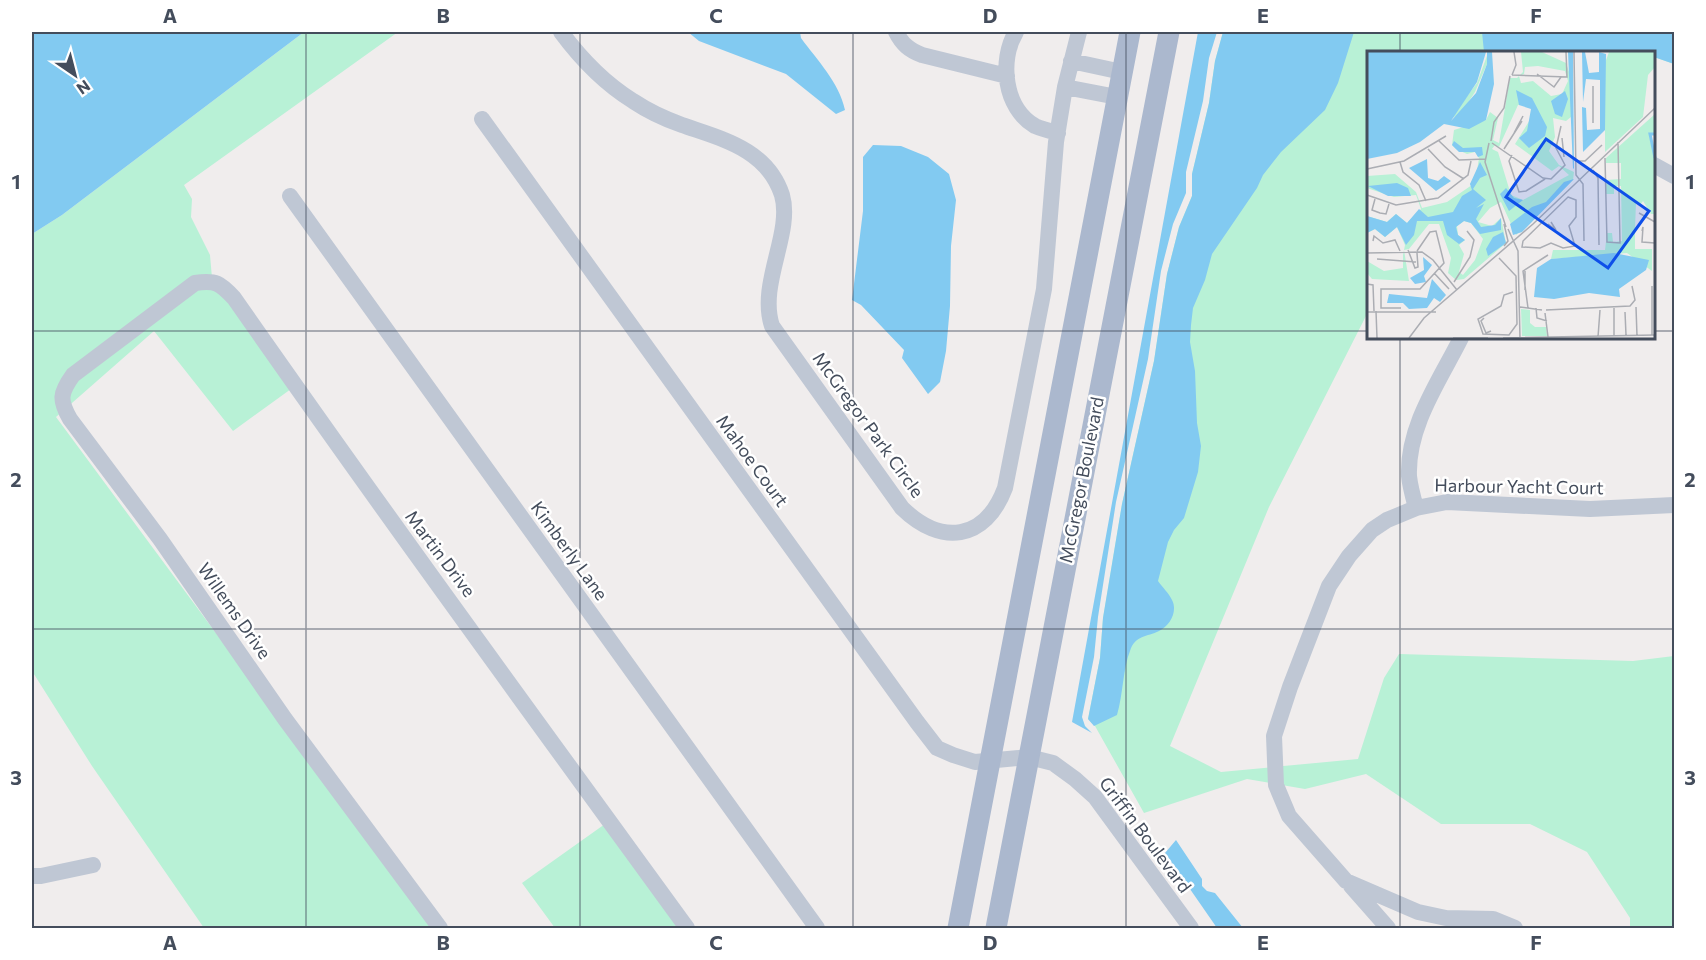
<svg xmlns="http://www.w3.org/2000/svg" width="1706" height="960" font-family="Commissioner,sans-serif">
<rect width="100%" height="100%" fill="#f0eded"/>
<path fill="#b8f1d6" d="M304,32h94l-214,153 8,14 -1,18 19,38 2,23 79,111 -58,42 -79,-100 -98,86 378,511h-230l-112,-162 -60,-95v-437l30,-19z
M1223,32h451v32l-20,-7v-5h-286v260l-99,195 -99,239 51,26 137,-13 26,-81 15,-24 234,7 41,-5v272h-44v-10l-43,-66 -57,-28h-89l-75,-50 -61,15 -58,-10 -103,34 -49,-87 -7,-7 12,-61 3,-40 19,-114 32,-143 13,-87 12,-47 13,-31v-22l17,-71 6,-42z
M612,819l73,109h-130l-33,-45z"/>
<path fill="#82caf1" d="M32,32h272l-242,183 -30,19z
M688,32h112l1,6c16,22 38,44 44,72l-9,4 -50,-40 -87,-33z
M1198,32h19l-8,26 -6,43 -17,71v21l-13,31 -12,47 -13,88 -32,143 -18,115 -4,40 -12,60 3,9 7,7 -20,-11z
M1223,32h131l-16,51 -13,27 -44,42 -18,23 -6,13 -45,66 -7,26 -12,28 -2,17 -1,17 5,29 2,52 4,23 -3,26 -14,46 -10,12 -6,12 -10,39c4,6 11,12 14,19 6,11 -2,26 -13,31 -12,6 -24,4 -29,20 -7,17 -7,44 -13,64l-23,11 -6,-7 12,-61 3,-40 19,-114 32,-143 13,-87 12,-47 13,-31v-22l17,-71 6,-42z
M1482,32h192v32l-20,-7v-5h-170z
M873,145l28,1 27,11 21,17 7,26 -5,46 -1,60 -4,45 -6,31 -12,12 -26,-36 2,-8 -43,-45 -9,-5 11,-89v-54z
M1176,840l26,39v7l5,5 8,2 28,35h-26l-52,-75z"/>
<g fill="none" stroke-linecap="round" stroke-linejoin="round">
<path stroke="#bfc7d4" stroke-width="16" d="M561,32c20,27 43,51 72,69 15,10 32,18 49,24 40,14 85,24 100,70 11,38 -24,89 -10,131l130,182c39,38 83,33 103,-20l39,-199 12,-147 9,-55 14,-55
M896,32c6,12 13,18 26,23l85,21
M1016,32c-17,28 -12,76 19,94 7,3 15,5 23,7
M1071,61l51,11
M1065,87l52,10
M482,119l435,603 20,26 16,7 22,7 54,-5 24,6 22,16 20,18 96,131
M1654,165l20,11
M290,196l527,732
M1416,508c-3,-11 -6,-22 -7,-32 -2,-50 31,-96 52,-138
M32,876h9l52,-11
M1351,886l37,42
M440,928l-155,-209 -125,-180 -90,-120c-11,-19 -10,-26 3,-44l122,-92c21,-3 25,0 39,15 148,212 301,421 453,630
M1515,928l-22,-9 -47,-1 -28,-6 -72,-31 -57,-65 -13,-31 -2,-49 16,-49 39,-101 20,-30 23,-26 15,-10 29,-12 31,-6 143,7 84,-4"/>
<path stroke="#abb8ce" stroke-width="21" d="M958,928l172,-896
M996,928l173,-896"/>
</g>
<path fill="none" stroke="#444d5c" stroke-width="1.5" stroke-opacity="0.55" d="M306,32v896M580,32v896M853,32v896M1126,32v896M1400,32v20M32,331h1336M1654,331h20M1400,338v590M32,629h1642"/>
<g text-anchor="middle" stroke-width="5" stroke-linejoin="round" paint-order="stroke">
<g font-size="18" fill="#444d5c" stroke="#fff">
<text transform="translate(868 425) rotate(54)" y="6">McGregor Park Circle</text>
<text transform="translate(752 461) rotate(54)" y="6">Mahoe Court</text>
<text transform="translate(1082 480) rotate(-79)" y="6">McGregor Boulevard</text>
<text transform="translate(1519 487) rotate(1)" y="6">Harbour Yacht Court</text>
<text transform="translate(569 551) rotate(54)" y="6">Kimberly Lane</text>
<text transform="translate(440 554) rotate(53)" y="6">Martin Drive</text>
<text transform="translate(234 611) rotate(55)" y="6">Willems Drive</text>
<text transform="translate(1145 835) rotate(53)" y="6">Griffin Boulevard</text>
</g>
</g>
<g transform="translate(1367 51)">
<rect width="288" height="288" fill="#f0eded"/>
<path d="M154,1h21l24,11 5,15v39l-5,4 -13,-3 2,19 -6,14 10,14 15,7 -1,8 -57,55 -15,-33 -11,6 -12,14 14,4 9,-8 5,25 -42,36 -8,1 -8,-7 3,-15 -12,-34h-10l-20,25 -5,1 5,31 -37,-2 -5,-6v-12l17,10 19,-3v-13l2,-10 -8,-18 -12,10 -10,-8 -8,4v-17l20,6 9,-8 11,9 14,-14 -5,-14 -22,2 -27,-9v-12l28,-2 21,18 6,16 25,-6 25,-17 -2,-1 6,-7 3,-19 -4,-6 -8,2 -11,-5 -4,-4 2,-15 32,-10 4,-8 8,6 -5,22 6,3 11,-65h7l6,-6zM171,15l27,5 3,10 -6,13 -11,2 -18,-15 -12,2 -2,-7 5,-2 1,-7zM158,53l6,4v10l-16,26 37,27 7,-5 10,9 -46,25 -12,-5 -13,-43 -6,-3 3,-4 4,2 19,-42zM97,170l7,2 12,16 -8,21 -12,15 -4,-3 5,-18 -5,-9 6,-5 -7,-5 -1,-9zM242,1h46v15l-7,8 -5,42 -38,35v-89zM121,2l-1,11 -12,28 -14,21 -12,7 28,-37zM288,63v20l-6,1 6,25v54h-4l-8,-13 -3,4 -4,-2 -1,25v21h17v22l-25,-18 -76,6 2,-9h52l2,-17h5l1,9 9,-1 -1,-55h-7v8h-8v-14l15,-1v-16h-15v-5zM154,258l9,1v13l5,4h11l1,9h-25z" fill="#b8f1d6" fill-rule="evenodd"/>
<path d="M0,1h119l-9,30 -26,39 25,-28 11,-29v-12h5l2,32 -8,36 -17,9 -25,-5 -24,18 -23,11 -30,6zM201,1h5l1,116 -1,1zM215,1h3l4,21 10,-1v-20l7,2 -1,76 -22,22 -1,-45 4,1 1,22 13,-1v-49l-14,-1 -3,23zM149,39l16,8 15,29 -2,9 -16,12 -10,-10 8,-7 4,-22 -12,-4zM198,40l3,8 -6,18 -7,-3 -4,-13zM87,90l9,7 19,-1 1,8 -5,2 -3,-5h-16l-7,-7zM60,108l1,19 10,3 6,-5 7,5 -15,10 -27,-23zM113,111l7,13 -7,3 -7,11 13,11 -10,8 8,-4 -8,15 5,8 14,-2 6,-7v12l-21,4 -9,-11 -7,-2 -8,6 2,8 7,5 -6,4 -12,-9 -4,-14h-26l-3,14 -8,10 -9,-18 -12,10 -10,-8 -8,4v-17l20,6 9,-8 11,9 12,-14 9,8 25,-5 9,-16 10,-6 -2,-6zM207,128l-52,53 -9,3 -3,-11 22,-17 14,-5 18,-20zM30,132l11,5 3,8h-23l-20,-10zM139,137l8,10 9,2 -14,11 -9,-17zM136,181l3,11 -18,13 -2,-7 7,-12zM247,202l35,7 -3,10 -27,19 1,8 -31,-4 -35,6 -20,-2 3,-29 14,-9zM56,206l9,8 -8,11 2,6 -11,2 -5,-6 14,-8zM65,228l14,16 -6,7 -6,-4 -7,10 -18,1 -6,-6h-16l2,-9 38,4z" fill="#82caf1"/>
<path fill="none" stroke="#82caf1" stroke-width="3" d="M288,83h-5l5,24"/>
<path fill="none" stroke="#abadb3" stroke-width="1.5" d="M207,1l2,123 7,9 1,57M170,23l17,13 7,-10M145,24l55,2 -1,-25M145,24l4,-10 -2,-13M226,35v37M147,82l9,-17M195,87l2,19M72,90l20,19 27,-1M124,90l3,-19 10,-14 6,-32M122,92l-4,19 21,65M125,92l51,35 8,1 14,-14 -9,-17 5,-22M61,98l17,18 19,12M137,98l18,-28M145,104l-3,6 10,31 7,-1 19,-12M238,107l2,84 13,1 -2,-101M209,110h9l17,-16M33,111l3,10 16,13 7,16M0,118l37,-8 42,-25M226,119l5,8 1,67M0,144l29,10 42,-7 30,-23 3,-14M201,146l8,3v17l-7,9 6,20 -12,2 -12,-5 -11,5 -18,-1 1,-6zM8,148l-3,11 8,3 6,1 3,-10M272,162l16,9M181,173l8,6 -5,-8M141,178l10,22 2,87M275,180l1,-4 -1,15 13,1M6,190l1,-5 9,7 12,-3 5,11M137,195l4,-5 -4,-17M41,199l7,18 3,-1 -1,-14M0,202l55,-1 11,8 24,30M132,207l17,18 1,48 -8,11 -26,-1 -5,-15 23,-13 3,-11 9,-3M10,208l39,3M158,220v19M67,222l15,16M87,231l16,-25 4,-17 -7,-9M0,233l6,1 1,26M285,235v49M153,256l22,3M269,256l1,29M34,257h-20v-19h39l24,-26 -8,-32 -6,1 -13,19M161,257l-5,-37 25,-16M169,257l1,10 10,3M247,257v28M179,259l84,-4 5,-6 -3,-14M9,260l1,27M0,261h69M258,261l1,23M178,262l3,24M117,267l-3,3 5,12 5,-2M231,286l2,-27M42,287l15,-20 109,-94 122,-116M86,287h35M136,287l152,-3"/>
<path fill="#0e4fe9" fill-opacity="0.15" stroke="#0e4fe9" stroke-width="3" d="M179,88l103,72 -41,57 -102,-71z"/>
<rect width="288" height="288" fill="none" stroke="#444d5c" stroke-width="3"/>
</g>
<rect width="1706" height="960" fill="none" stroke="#ffffff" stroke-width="66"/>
<g transform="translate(75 75) rotate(145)" stroke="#ffffff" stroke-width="4.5" paint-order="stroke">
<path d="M0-4.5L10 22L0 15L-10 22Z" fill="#444d5c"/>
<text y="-9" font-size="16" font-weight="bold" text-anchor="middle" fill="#444d5c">N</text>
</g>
<rect x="33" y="33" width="1640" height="894" fill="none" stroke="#444d5c" stroke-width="2"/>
<g font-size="20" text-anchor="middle" font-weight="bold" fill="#444d5c">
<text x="170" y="23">A</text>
<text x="443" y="23">B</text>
<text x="716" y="23">C</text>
<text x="990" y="23">D</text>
<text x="1263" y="23">E</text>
<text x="1536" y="23">F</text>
<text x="16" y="189">1</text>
<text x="1690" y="189">1</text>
<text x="16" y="487">2</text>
<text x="1690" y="487">2</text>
<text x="16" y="785">3</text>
<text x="1690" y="785">3</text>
<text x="170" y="950">A</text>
<text x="443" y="950">B</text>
<text x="716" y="950">C</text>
<text x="990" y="950">D</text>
<text x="1263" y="950">E</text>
<text x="1536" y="950">F</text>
</g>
</svg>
